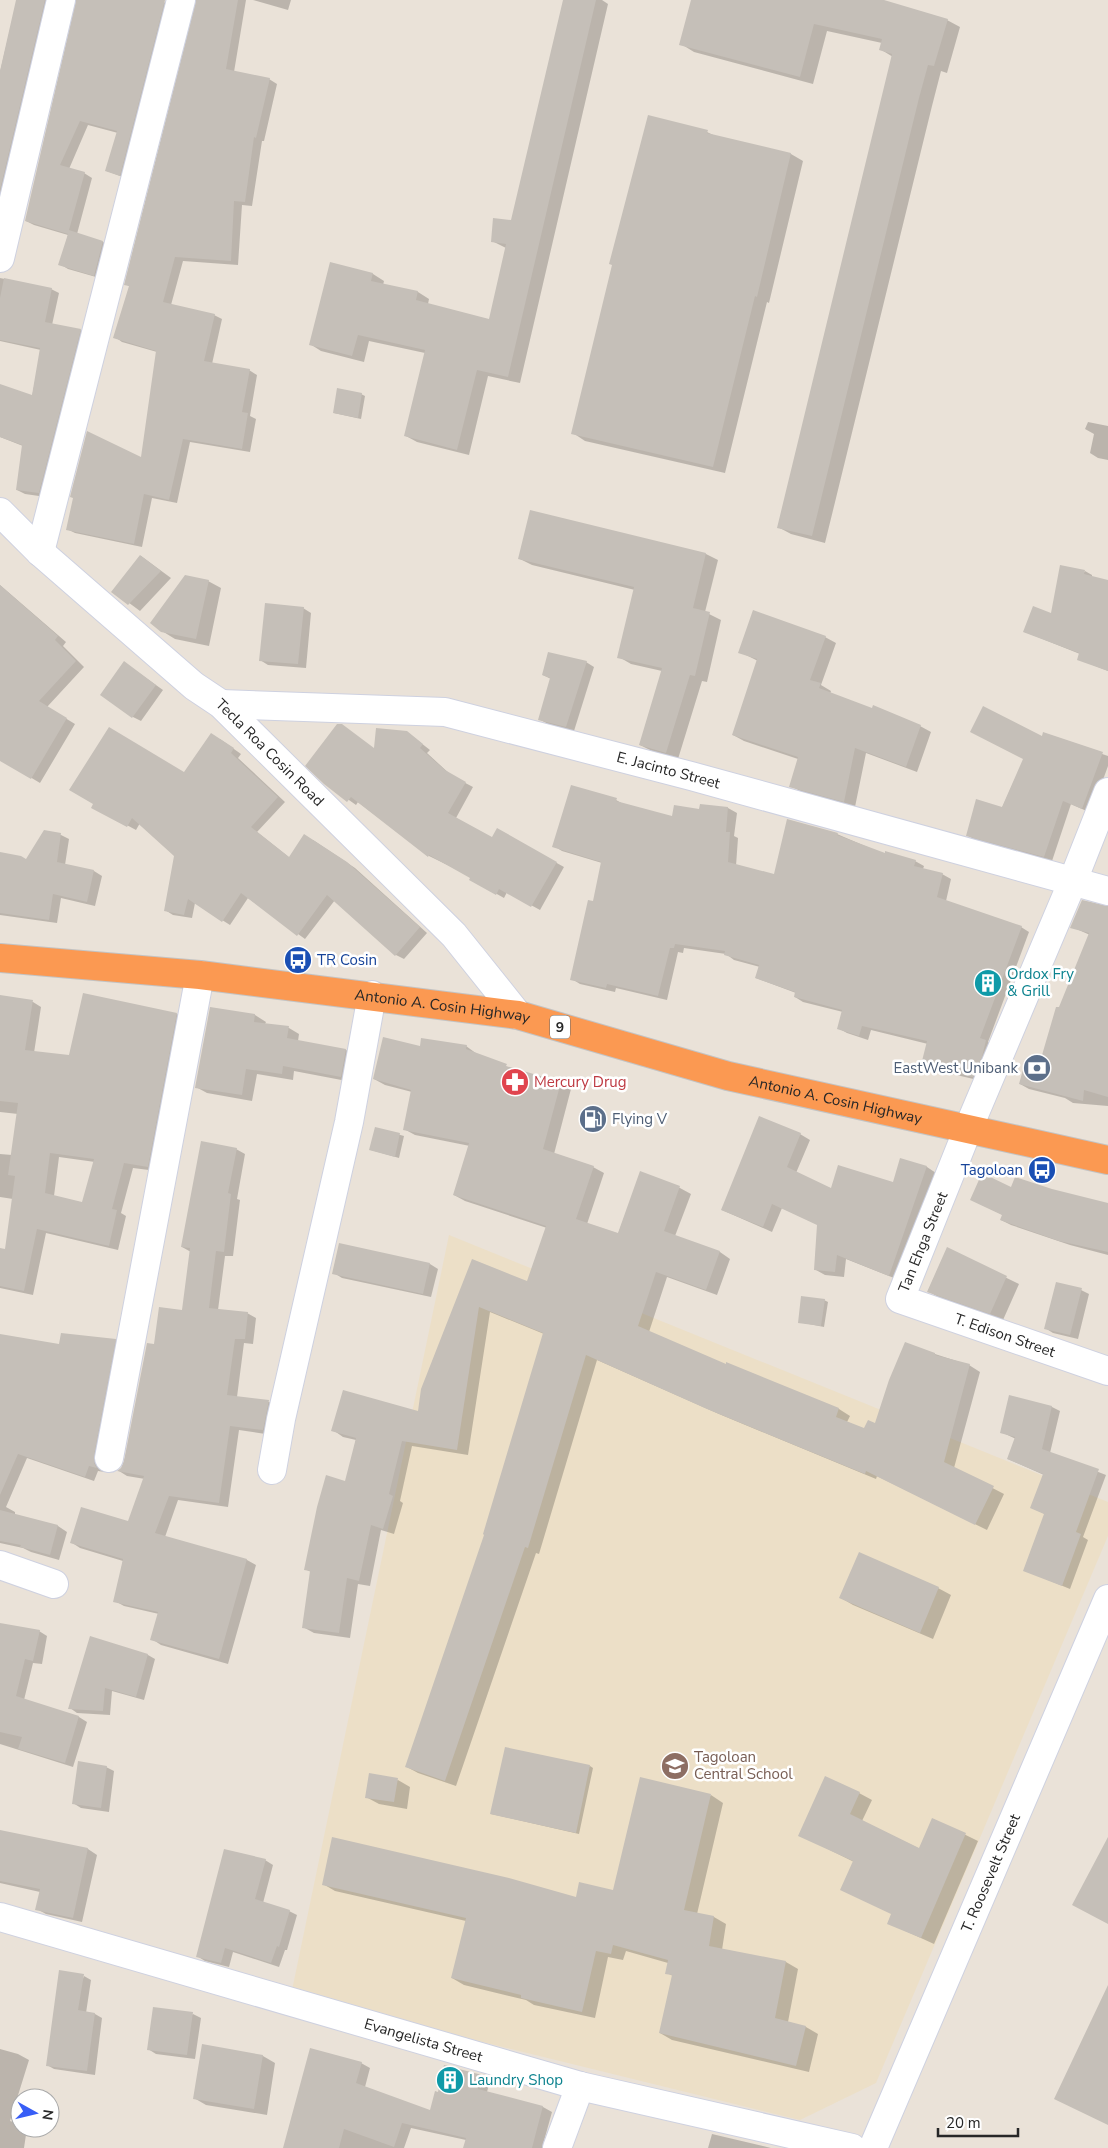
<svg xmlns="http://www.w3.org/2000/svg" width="1108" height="2148" font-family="'Nunito Sans',sans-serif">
<rect width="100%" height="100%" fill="#eae2d8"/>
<path fill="#ecdfc7" d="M449,1235l659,267v34l-232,547 -76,37 -509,-125z"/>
<path fill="#0003" fill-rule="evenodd" d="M17,0h37l-54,219v-147z
M77,0h82l13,6 -44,173 -21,-8 11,-38 -30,-8 -19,44 15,4 8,5 -15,56 26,8 8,5 -8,32 -35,-10 -8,-5 8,-29 -34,-10 -8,-4z
M197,0h49l-12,72 35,7 8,5 -13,57h-2l-10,65 -10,-1 -4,60 -55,-4 -12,44 43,10 8,4 -10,45 37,6 8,5 -7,41 6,3 -6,33 -60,-10 -13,61 -25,-5 -10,49 -67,-14 -8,-4 75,-70 15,-107 -35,-10 -7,-5 15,-50 -4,-3z
M253,0h38l-3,10z
M564,0h38l6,4 -88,379 -32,-7 -19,79 -52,-13 -11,-6 19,-83 -56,-12 -5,21 -43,-11 -11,-7 21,-81 42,11 11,7 -1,4 35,7 11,7 -1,5 62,16 16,-72 -14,-7 20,-19z
M693,0h187l67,20 13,7 -13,46 -6,-2 -9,35 -107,437 -34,-9 -13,-7 115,-470 -13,-8 2,-6 -55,-12 -14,53 -119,-32 -13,-8z
M707,132l8,4 76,18 12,7 -34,142 -2,-1 -42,171 -140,-32 -12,-8z
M0,278l51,11 8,4 -7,32 28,5 8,4 -42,163 -21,-3 -8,-4 6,-44 -23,-9v-52l32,12 9,-47 -41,-9z
M361,394l4,2 -4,23 -27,-6z
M1088,422l20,4v34l-10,-2 -8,-5 4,-19 -9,-5z
M706,554l12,6 -13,52 16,8 -14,62 -5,-1 -24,78 -26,-8 -12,-6 22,-74 -31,-7 -12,-7 16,-67 -103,-25 -12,-6z
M141,556l30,22 -31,33 -27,-20z
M1085,571l7,4v2l16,4v90l-30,-12 2,-5 -55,-22 27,-17z
M208,581l13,7 -12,58 -34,-7 -13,-8z
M0,585l66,57 -3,4 21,21 -37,40 28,17 -35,59 -40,-24z
M303,608l8,5 -5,55 -38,-3 -8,-5z
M825,637l11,6 -15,42 10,6 -1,3 90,32 11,6 -14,40 -51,-19 -11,54 -53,-15 -11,-6 7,-27 -54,-18 -11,-6 25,-74 -18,-9z
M586,662l8,5 -20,64 -26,-7 -9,-5 12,-40 -8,-4z
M132,668l31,22 -22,31 -8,-4z
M407,732l23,18 -3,3 25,23 21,11 -17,31 36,21 5,-9 67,37 -24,43 -33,-18 -3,6 -34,-19 2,-2 -43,-21 -71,-54 -2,3 -31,-22 50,-34z
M1044,734l64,22v10l-17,47 -20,-9 -19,57 -77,-21 -8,-5 35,-27 22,-49z
M220,739l21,15 -3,4 47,44 -28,30 33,26 23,-18 42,28 72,65 -23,26 -8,-4 -61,-55 -30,39 -57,-41 -18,27 -35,-22 -3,15 -19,-3 -8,-5 11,-54 -36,-33 -4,7 -43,-23 91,-33z
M616,800l9,5 48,12 27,-6 1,-6 27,3 9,5 -3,23 4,2 -2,28 38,10 63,-42 49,21 29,6 9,5 -1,3 19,5 9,5 -5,22 75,26 8,5 -41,110 6,4 -12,35 -51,-12 -8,-5 5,-20 -57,-14 -3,10 -21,-7 -9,-5 5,-16 -40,-10 -8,-5 1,-4 -40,-15 4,-11 -26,-7 -8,-6 -42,-6 -1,5 -5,-1 -11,48 -51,-12 -1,4 -35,-8 -8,-5 22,-76 8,-40 -40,-12 -8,-5z
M44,832l17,3 8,4 -4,26 29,6 8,5 -7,30 -34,-8 -4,25 -57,-8v-62l26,8z
M1108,909v197l-35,-3 -8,-5 -36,-9 -9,-5 21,-20 19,-55 30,-74 -18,-8z
M0,996l33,6 8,5 -7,46 36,4 107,-43 8,5 -28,152 -24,-3 -12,45 5,3 -8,34 -72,-17 -13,62 -33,-7v-39l6,2 7,-52 -13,-2v-43l12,1 6,-41 -18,-2zM59,1157l36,5 -12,41 -29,-7z
M211,1008l44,7 11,7 -1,2 24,4 10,6 -1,7 48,9 11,6 -5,26 -58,-11 -1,9 -36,-6 -5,27 -45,-8 -11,-6z
M466,1046l11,8 37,16 47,13 10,6 -17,65 39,13 11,6 -17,51 31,10 23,-61 39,15 11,6 -16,42 45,16 10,7 -13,36 -50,-18 -18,55 77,33 1,-1 112,45 11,7 -3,6 18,8 11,-5 59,-71 34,11 11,7 -26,96 50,26 -17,36 -110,-54 -1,3 -157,-65 -122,-54 -58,194 -3,-1 -80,233 -38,-13 -11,-6 79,-232 58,-201 -54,-22 -22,143 -56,-9 -12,55 3,2 -9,31 -13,-4 -11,56 -12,-2 -8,54 -36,-5 -11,-6 8,-55 -6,-3 41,-86 10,-43 -13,-3 -10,-7 86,-17 54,-152 55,22 19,-55 -82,-27 -11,-6 16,-49 -55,-11 -11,-6 8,-37 -27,-7 -11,-6 47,-31z
M376,1128l28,8 -5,22 -28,-8z
M800,1134l10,6 -14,33 36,16 62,-5 7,-24 26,7 9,6 -37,107 -53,-21 -2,18 -19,-2 -9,-5 3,-45 -37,-17 -10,24 -50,-22z
M236,1149l9,5 -8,45 3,1 -7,56h-8l-7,54 29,3 9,5 -3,26 -9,-1 -7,54 32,5 9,5 -6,28 -33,-5 -11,77 -50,-7 -13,37 82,23 9,5 -28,99 -67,-19 -9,-6 7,-25 -35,-8 -9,-5 8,-40 -43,-13 -9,-6 58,-19 16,-44 -18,-3 -8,-5 3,-2 33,-124 28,-33 8,-60 -9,-5z
M1012,1189l96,16v50l-38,-10 -59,-20 -10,-5 2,-5 -31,-15z
M947,1249l72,35 -16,36 -63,-22 -12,-7z
M430,1264l8,5 -7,28 -89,-19 -8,-5z
M1081,1290l8,4 -11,45 -25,-6 -8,-5z
M824,1300l4,2 -4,25 -25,-5z
M0,1335l60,10 55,-5 9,5 -21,124 2,3 -7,-1 -4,10 -67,-23 -21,49 9,5v3l43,11 9,6 -8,28 -28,-8 -8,-4 -23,-5z
M1010,1397l42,10 8,4 -10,42 56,22 -23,62 5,3 -18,49 -46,-19 21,-56 -13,-6 12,-33 -36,-16 8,-20 -15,-7z
M938,1588l13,7 -18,44 -80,-34 -12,-7z
M0,1624l39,7 8,5 -5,28 -9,-1 -9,37 55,17 8,5 -14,45 -73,-23z
M91,1638l57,17 7,4 -11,41 -32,-9 -2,24 -33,-2 -7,-5z
M590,1766l3,2 -14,66 -88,-20z
M106,1767l8,4 -5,41 -28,-4 -8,-5z
M398,1780l12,7 -3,22 -28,-5 -13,-7z
M859,1793l13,7 -10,21 58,28 13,-30 45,22 -44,103 -46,-21 4,-9 -38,-52 -54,-27z
M711,1795l12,8 -26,111 17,3 12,7 -4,26 64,12 12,7 -10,53 18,5 12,7 -9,38 -137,-32 -12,-7 13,-57 -6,-3 1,-10 -42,-12 -3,9 -15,-3 -13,61 -61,-13 -8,-5 -62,-15 -12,-7 14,-57 -131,-30 -12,-7 254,14 37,-6z
M0,1831l88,18 9,6 -15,67 -36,-8 -9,-5 3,-17 -40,-9z
M265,1860l8,5 -10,38 26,8 8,4 -10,35h-2l-6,17 -46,-15 -4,15 -24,-6 -8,-5z
M84,1976l7,4 -5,33 9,1 7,4 -7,57 -41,-6 -7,-4z
M193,2014l8,4 -6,41 -39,-5 -8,-5z
M203,2046l60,10 12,7 -8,52 -61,-10 -12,-7z
M0,2049l18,5 11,6 -19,61 10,3v4h7l-3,20h-24z
M361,2063l9,5 -5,19 66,25 8,-19 43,-17 8,5 -3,11 56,15 9,5 -10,36h-78l2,-8 -55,-12 -7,20h-119z
M712,2134l59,14h-63z"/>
<path fill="#c5bfb8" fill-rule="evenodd" d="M16,0h29l-45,190v-119z
M76,0h89l-45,176 -15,-5 12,-40 -37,-10 -20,44 25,7 -16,58 34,11 -9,35 -36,-11 10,-31 -43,-13z
M196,0h42l-12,69 44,9 -14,60 -2,-1 -9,65 -11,-1 -3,60 -56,-4 -12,45 52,12 -11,47 46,8 -8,43 6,1 -6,36 -59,-10 -14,61 -25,-6 -10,50 -68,-14 7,-32 -3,-1 17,-66 54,26 15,-106 -43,-13 16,-52 -5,-1z
M563,0h33l-88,377 -31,-7 -20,80 -53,-14 21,-86 -67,-15 -6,21 -43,-11 21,-83 43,11 -2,8 47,10 -2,9 73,19 17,-75 -15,-2 2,-24 18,2z
M691,0h193l64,19 -14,47 -6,-1 -9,33 -107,438 -35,-8 115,-474 -13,-4 3,-11 -68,-15 -14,53 -121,-32z
M648,115l60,15 -1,3 84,20 -34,144 -2,-1 -42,171 -142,-33 41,-169 -3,-1z
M4,278l48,10 -7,34 36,7 -42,164 -23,-3 6,-45 -22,-8v-53l32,11 8,-47 -40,-8v-42z
M337,388l25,5 -4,25 -25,-5z
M530,510l176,43 -13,55 17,4 -15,64 -5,-1 -24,78 -27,-8 23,-77 -45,-10 17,-71 -116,-28z
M140,555l21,16 -33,34 -17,-13z
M1060,565l25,5 -1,4 24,6v91l-31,-11 2,-7 -56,-21 10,-26 18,7z
M185,575l24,5 -13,59 -35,-7 -11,-9z
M0,585l58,51 -3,4 21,21 -37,40 28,17 -36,61 -31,-18z
M265,603l39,4 -6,57 -39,-3z
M753,610l73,26 -16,44 11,3 -2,5 53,20 1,-3 48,20 -15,42 -51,-19 -11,54 -55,-15 9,-30 -66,-22 25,-76 -19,-6z
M548,652l39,9 -21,66 -28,-7 12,-42 -8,-3z
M124,661l32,24 -24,33 -32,-23z
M983,706l59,30 1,-4 60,20 -21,57 -19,-8 -19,56 -78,-21 10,-37 26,8 21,-48 -53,-27z
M337,724h5l32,24 2,-20 31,3 16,13 -3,4 25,22 21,12 -18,31 44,24 5,-9 60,34 -26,45 -32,-18 -3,6 -27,-15 1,-2 -41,-23 -1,2 -77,-60 -4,5 -23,-18 -19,-18z
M109,727l75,45 27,-39 23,15 -3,5 47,44 -27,30 38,30 15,-23 43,28 73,65 -25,29 -68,-61 -30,41 -56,-43 -19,29 -34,-23 -4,16 -20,-4 10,-55 -42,-38 -5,9 -36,-19 2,-4 -24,-14z
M571,785l46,13 -1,3 56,15 2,-11 25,4 1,-5 28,3 -2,25h4l-2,30 46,12 13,-55 51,14 -1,2 48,18v-2l31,9 -2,6 29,7 -6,24 85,29 -42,112 6,2 -4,17 -9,20 -52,-12 6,-24 -65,-15 -3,10 -22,-7 5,-19 -48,-13 1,-5 -40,-14 4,-13 -35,-10 1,-4 -50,-7 -1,4h-4l-12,48 -51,-12 -1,4 -36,-8 18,-80 5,1 8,-39 -49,-15z
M44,830l17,3 -4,29 37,8 -7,32 -34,-8 -4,26 -49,-7v-61l21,4 5,3z
M1082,900l26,6v191l-24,-7 -1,11 -64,-17 7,-25 14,3 16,-55h3l30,-74 -19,-5z
M83,993l94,20 -29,154 -24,-4 -12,46 5,1 -8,36 -72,-17 -13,62 -24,-5v-38l5,1 10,-73 -7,-1 10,-72 -18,-2v-106l33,5 -8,50 44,5zM50,1153l44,6 -12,43 -37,-9z
M210,1007l45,7 -1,8 35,4 -2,12 59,11 -5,28 -58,-11 -1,8 -36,-5 -4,26 -47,-7z
M383,1037l37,9 1,-8 46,7 -1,4 41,15 -1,2 55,16 -18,67 51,17 -18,53 42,14 22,-62 40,15 -16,45 56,20 -14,39 -50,-18 -18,54 88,38v-2l113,46 -3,9 28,11 4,-8 7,3 14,-43 16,-38 30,11v2l35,9 -26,98 50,24 -19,39 -109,-54 -1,3 -158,-65 -121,-54 -58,193 -3,-1 -80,234 -40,-14 79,-232 -1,-1 60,-201 -64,-26 -22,143 -55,-9 -13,53 4,2 -10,33 -12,-4 -12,56 -12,-3 -8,55 -37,-5 8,-57 -6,-1 13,-63 9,-32 19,6 11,-43 -25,-7 12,-41 75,21 3,-22 51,-130 55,22 19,-55 -93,-31 16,-52 -66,-13 8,-40 -38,-11z
M759,1116l42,17 -14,34 44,21 7,-23 55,17 7,-24 27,8 -38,110 -52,-21 -2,17 -21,-2 3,-45 -45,-21 -9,23 -42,-17z
M375,1127l25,6 -5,24 -26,-7z
M201,1141l36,7 -9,45 3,1 -7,58 -8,-1 -7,57 39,4 -3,27h-10l-8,56 42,5 -6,30 -33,-4 -11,77 -50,-7 -14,37 92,26 -28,100 -69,-19 8,-28 -45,-10 10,-43 -53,-16 11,-36 47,14 16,-45 -27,-5 4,-3 3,-7 23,-118 7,1 5,-37 23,3 8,-62 -9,-1z
M982,1173l29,14 4,-10 37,12 56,14v49l-49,-11 -59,-21 2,-5 -32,-15z
M339,1243l91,20 -7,31 -91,-20z
M947,1247l60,29 -17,38 -63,-22z
M1056,1282l26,6 -12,47 -26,-6z
M801,1296l24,3 -4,27 -23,-3z
M61,1333l55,6 -22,116v8l3,5 -8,-2 -4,11 -67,-23 -18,41v-161l59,10z
M1009,1395l43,11 -10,43 57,20 -23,63 5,2 -19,52 -39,-15 21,-57 -14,-6 13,-34 -36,-15 8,-22 -15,-4z
M0,1510l58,15 -8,30 -30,-8 1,-2 -21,-4z
M859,1552l80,35 -19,46 -81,-35z
M0,1623l40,7 -7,31 -8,-2 -9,37 63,20 -14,47 -47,-14 4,-12 -22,-5z
M90,1636l58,18 -12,43 -31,-9 -2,23 -35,-2z
M505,1747l85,18 -14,68 -86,-19z
M78,1761l29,5 -6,42 -29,-4z
M369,1773l29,5 -4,24 -29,-4z
M825,1776l35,16 -10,22 69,34 13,-30 34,15 -45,105 -34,-14 4,-10 -51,-24 13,-29 -55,-25z
M640,1777l71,17 -27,116 30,6 -5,30 77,15 -11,57 31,8 -10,40 -137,-33 13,-58 -7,-1 3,-14 -55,-15 -2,9 -15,-3 -14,61 -61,-14v-3l-70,-17 15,-60 -144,-33 10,-48 177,41 67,19 3,-15 34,8z
M0,1830l88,18 -15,70 -38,-8 5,-21 -40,-8z
M1108,1837v87l-36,-19z
M224,1849l42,10 -11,40 35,11 -11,37 -2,-1 -6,17 -46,-15 -4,15 -25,-6z
M59,1970l25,4 -6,36 17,3 -8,58 -41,-5z
M1108,1985v140l-54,-26z
M153,2007l40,5 -6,43 -40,-5z
M202,2044l61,11 -9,54 -61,-10z
M310,2048l52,14 -6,21 74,27 5,-19 3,1 6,-27 38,10 -4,14 65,17 -11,42h-69l3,-10 -64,-15 -8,24 -50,-18 -5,19h-56z"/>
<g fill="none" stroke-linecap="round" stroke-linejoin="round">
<defs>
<g id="street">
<path d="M0,258l61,-258"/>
<path d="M40,552l141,-552"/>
<path id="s1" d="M968,1129l-68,170 208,72"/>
<path d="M109,1458l91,-483"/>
<path d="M272,1470l9,-51 68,-297 23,-127"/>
<path d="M0,1565l54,19"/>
<path d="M557,2148l23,-62"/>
</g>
<g id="secondary">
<path id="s2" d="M0,512l40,40 154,134 27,18 233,231 64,80"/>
<path id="s3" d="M221,704l224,8 246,64 417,115"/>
<path d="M968,1129l104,-246 36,-91"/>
<path id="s4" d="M0,1917l580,169 272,62"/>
<path id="s5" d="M873,2148l235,-549"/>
</g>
<g id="highway">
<path id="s6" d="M0,958l200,17 318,40 210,61 380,84"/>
</g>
</defs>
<use href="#street" stroke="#ced1e0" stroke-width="30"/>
<use href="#secondary" stroke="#ced1e0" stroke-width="30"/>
<use href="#highway" stroke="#c3c3c3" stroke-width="30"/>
<use href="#street" stroke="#fff" stroke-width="28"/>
<use href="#secondary" stroke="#fff" stroke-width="28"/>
<use href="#highway" stroke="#fb9952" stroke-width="28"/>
</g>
<defs>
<symbol id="bus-disc" viewBox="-11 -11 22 22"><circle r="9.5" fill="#1a4fb4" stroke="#fff"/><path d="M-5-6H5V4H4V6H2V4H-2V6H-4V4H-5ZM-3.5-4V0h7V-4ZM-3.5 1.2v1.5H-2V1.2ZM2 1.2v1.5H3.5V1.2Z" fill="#fff"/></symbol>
<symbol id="building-disc" viewBox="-11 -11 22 22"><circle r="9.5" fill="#0f9aa8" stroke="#fff"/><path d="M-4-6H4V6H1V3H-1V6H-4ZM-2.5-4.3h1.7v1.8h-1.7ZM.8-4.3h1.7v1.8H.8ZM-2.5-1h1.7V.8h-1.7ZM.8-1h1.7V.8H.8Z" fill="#fff"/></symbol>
<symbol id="bank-disc" viewBox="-11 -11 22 22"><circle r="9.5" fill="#5c6f8a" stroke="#fff"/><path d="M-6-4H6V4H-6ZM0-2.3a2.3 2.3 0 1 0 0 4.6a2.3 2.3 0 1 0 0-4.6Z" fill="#fff"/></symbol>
<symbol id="pharmacy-disc" viewBox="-11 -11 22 22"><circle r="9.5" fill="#e0444e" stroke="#fff"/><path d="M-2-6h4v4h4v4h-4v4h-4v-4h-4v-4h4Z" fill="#fff"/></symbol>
<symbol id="fuel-disc" viewBox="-11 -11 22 22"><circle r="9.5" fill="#5c6f8a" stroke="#fff"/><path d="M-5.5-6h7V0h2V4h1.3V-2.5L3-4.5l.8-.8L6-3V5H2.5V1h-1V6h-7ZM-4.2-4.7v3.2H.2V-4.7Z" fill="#fff"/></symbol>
<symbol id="school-disc" viewBox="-11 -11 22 22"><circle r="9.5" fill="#8d6e63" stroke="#fff"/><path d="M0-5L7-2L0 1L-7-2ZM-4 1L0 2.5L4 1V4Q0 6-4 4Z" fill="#fff"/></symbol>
</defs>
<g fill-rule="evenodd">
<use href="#bus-disc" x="282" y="944" width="32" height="32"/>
<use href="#building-disc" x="972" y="967" width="32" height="32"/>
<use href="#bank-disc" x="1021" y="1052" width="32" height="32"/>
<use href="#pharmacy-disc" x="499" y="1066" width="32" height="32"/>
<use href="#fuel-disc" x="577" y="1103" width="32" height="32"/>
<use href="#bus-disc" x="1026" y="1154" width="32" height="32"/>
<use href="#school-disc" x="659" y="1750" width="32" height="32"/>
<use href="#building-disc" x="434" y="2064" width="32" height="32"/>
</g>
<g text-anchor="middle" stroke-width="5" stroke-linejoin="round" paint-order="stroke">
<rect fill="#fff" stroke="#686868" stroke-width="1" x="550" y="1015.5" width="20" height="23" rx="4"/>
<g font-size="14" font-weight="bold" fill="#272727">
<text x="560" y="1032">9</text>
</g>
<g font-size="15" fill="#272727" stroke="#fff">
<text dy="5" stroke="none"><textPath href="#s2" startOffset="362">Tecla Roa Cosin Road</textPath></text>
<text dy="5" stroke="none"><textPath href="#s3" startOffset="455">E. Jacinto Street</textPath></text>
<text dy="5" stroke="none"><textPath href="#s6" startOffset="445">Antonio A. Cosin Highway</textPath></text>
<text dy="5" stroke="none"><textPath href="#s6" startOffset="850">Antonio A. Cosin Highway</textPath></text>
<text transform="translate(923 1242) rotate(-68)" y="5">Tan Ehga Street</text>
<text dy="5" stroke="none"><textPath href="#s1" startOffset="294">T. Edison Street</textPath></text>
<text dy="5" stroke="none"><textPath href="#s5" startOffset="299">T. Roosevelt Street</textPath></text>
<text dy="5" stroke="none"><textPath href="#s4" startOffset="441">Evangelista Street</textPath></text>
</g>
<g font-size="15" fill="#164399" stroke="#fff" text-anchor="start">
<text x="317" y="965">TR Cosin</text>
<text x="1023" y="1175" text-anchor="end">Tagoloan</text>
</g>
<g font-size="15" fill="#0d838f" stroke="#fff" text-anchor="start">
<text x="1007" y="979">Ordox Fry<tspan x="1007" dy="17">&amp; Grill</tspan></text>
<text x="469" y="2085">Laundry Shop</text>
</g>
<g font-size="15" fill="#4e5e75" stroke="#fff" text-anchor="end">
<text x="1018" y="1073">EastWest Unibank</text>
<text x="612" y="1124" text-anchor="start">Flying V</text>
</g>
<g font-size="15" fill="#be3a42" stroke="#fff" text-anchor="start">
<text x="534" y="1087">Mercury Drug</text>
</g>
<g font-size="15" fill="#785e54" stroke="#fff" text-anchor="start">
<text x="694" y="1762">Tagoloan<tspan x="694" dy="17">Central School</tspan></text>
</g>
</g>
<g transform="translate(35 2113) rotate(98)"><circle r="24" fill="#ffffff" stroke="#a9a9a9"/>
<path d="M0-4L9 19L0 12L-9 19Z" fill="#385ef6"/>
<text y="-8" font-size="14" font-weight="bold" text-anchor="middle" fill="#272727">N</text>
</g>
<path d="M938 2128v8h80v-8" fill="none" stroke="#272727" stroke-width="2.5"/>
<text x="946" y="2128" font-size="15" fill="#272727" stroke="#ffffff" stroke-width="4" paint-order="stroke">20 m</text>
</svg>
